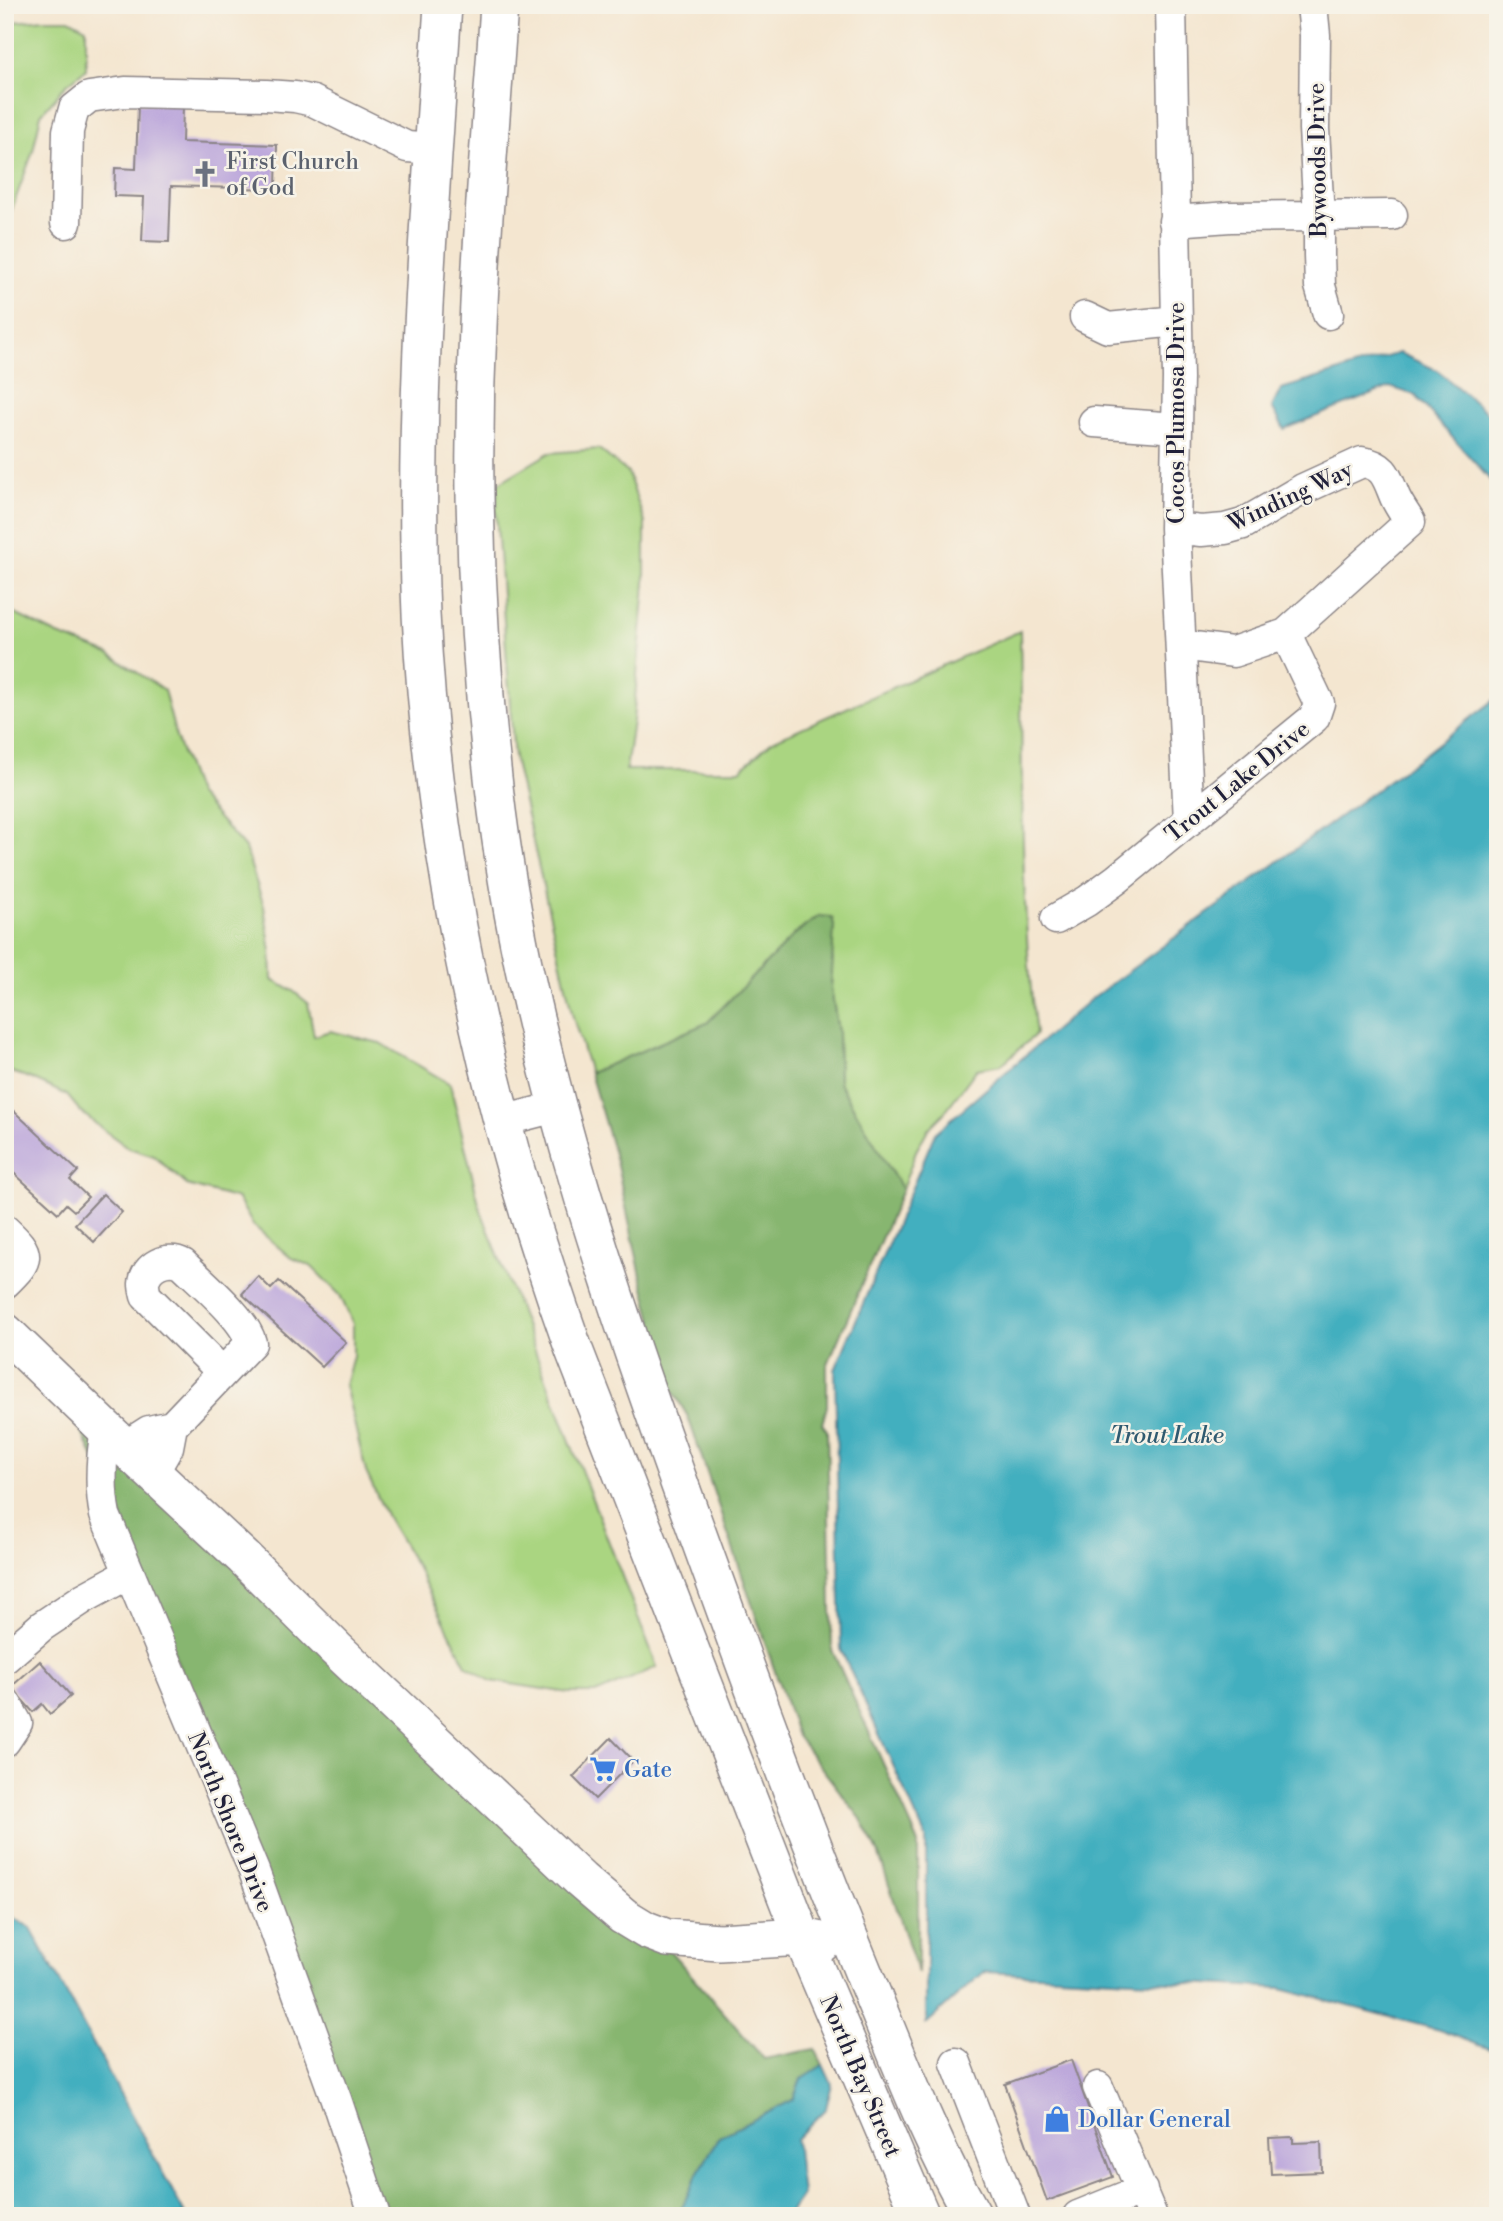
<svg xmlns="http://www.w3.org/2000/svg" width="1503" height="2221" font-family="'Libre Bodoni',serif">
<rect width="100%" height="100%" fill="#f7f3e8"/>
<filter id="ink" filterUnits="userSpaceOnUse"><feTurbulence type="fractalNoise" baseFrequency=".0143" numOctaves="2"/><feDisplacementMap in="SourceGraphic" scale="14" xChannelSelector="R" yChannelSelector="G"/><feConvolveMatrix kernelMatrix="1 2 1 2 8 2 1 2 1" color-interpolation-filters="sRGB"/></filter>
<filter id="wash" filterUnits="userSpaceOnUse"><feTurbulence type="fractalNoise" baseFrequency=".00686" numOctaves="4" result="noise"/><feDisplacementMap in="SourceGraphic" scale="28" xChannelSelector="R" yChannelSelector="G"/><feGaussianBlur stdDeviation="1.57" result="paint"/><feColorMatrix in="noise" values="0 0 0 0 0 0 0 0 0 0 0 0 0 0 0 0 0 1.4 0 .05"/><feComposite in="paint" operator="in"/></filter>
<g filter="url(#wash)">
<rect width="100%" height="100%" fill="#f4e6d0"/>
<path fill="#aad581" stroke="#667c5e" stroke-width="2" d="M44,19h25l17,9v41l-20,16 -25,29 -8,37 -28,77v-205z
M599,449l29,24 17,50v61l-12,137 -7,49h114l32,-29 248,-110c3,133 -1,272 16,403l-35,31 -24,4 -34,45 -15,15 -12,22 -14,39 -63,-107 -1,-52 -7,-43 2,-29 -14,-43 -24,18 -88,89 -117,50 -17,-56 -59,-259 -18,-247 1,-27 52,-31z
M5,609l53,26 51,19 55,36 12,47 21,57 48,54 19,58 7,45 1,29 21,11 15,12 6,33 16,-5 50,12 70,41 30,124 177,459 -59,26h-29l-78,-12 -25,-16 -50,-99 -29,-49 -21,-45 -21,-87 8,-29v-32l-13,-29 -29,-29 -20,-8 -38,-33 -15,-26 -51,-14 -33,-29 -25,-8 -24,-17 -25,-20 -13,-16 -37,-17 -25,-8z"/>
<path fill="#87b66f" stroke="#546c55" stroke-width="2" d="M819,916l13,1 2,8 -3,63 7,44 1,51 63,107 -75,176v40l-5,18 5,6 5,220 86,191v132l-40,-121 -17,-33 -64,-83 -109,-319 -18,-31 -29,-110 -25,-115 -26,-88 117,-50 88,-89z
M71,1410l600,542 93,107 51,-10 8,16 -22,15 -8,20 -74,37 -24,42 -17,37h-295l-139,-380 -126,-329z"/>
<path fill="#42afbf" stroke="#32687d" stroke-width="2" d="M1399,353l38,17 61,52v67l-83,-94 -25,-8 -106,42 -12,-22 9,-18z
M1498,697v1355l-59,-22 -158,-42 -297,-16 -58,52v-186l-85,-188 -6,-280 100,-237 156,-134 327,-240z
M5,1913l26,15 155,288h-181z
M823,2065l9,19 -6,24 -30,31 6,56 -14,21h-110l17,-37 24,-42 74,-37 8,-21z"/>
<g id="blocks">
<path fill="#bda9db" d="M138,103l45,2 -1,37 95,3 -1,44 -105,-3 -2,56 -27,-1 2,-44 -30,-1 1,-28 21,1z
M5,1103l73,68 -8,9 18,17 -14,14 -8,-7 -8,9 -53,-48z
M103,1194l19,18 -28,30 -19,-18z
M258,1276l13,13 8,-8 67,61 -24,25 -80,-73z
M40,1661l31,35 -21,18 -8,-10 -9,8 -22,-25z
M611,1738l22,23 -38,38 -22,-22z
M1071,2060l42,117 -66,24 -42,-117z
M1293,2137v6l28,-1 1,30 -51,2 -2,-36z"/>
</g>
</g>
<g filter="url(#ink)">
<use href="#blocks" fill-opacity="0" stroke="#8b8486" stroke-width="2"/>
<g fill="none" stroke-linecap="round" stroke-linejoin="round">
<defs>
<path id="minor" d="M1171,5l7,373 -3,150 14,293
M1312,5l3,30 -1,94 5,88v38l1,31 8,28
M1174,221l56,-4 162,-2
M66,223l2,-92 6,-22 15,-12 36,-5 141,3 29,2 18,4 94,46 27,2
M1085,317l23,11 69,-7
M1094,422l83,6
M1175,528l26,3 24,-2 18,-5 60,-35 59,-27c23,3 25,16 33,35 4,9 10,17 15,25l-124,112 -53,18 -52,-7
M1056,919l31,-18 30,-22 197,-161 5,-15 -33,-69
M502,1121l54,-14
M5,1230c26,24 25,29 0,53
M172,1426l79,-83c-6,-25 -50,-61 -68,-79 -16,-9 -38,2 -39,20 0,4 1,8 2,12l76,76
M106,1429c-5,29 -7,56 -1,86l149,356 82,228 39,117
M124,1447l25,-16 23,-5 -4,21 -15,26
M5,1658l37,-32 42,-28 44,-24
M5,1702l12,21 -12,18
M956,2063l59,153
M1098,2087l54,129
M1078,2216l64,-26"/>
<path id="major" d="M443,5c-13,203 -31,406 -22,609 12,252 68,499 153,736l228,587 119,279
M499,5c-7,108 -17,215 -21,322 -8,162 -1,324 19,484 38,295 147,573 247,851 42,115 86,230 133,344 29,71 57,143 96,210
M5,1332l127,122 112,104 92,91 245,231 42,36 23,14 21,8 52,4 83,-5 15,3 4,4"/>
</defs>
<use href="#minor" stroke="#8b8486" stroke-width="33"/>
<use href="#major" stroke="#8b8486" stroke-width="40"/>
<use href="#minor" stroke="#fff" stroke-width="30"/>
<use href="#major" stroke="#fff" stroke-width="37"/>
</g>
</g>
<defs>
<symbol id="church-bare" viewBox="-9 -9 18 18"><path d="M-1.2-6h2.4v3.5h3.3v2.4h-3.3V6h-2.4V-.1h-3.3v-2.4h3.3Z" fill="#6b7280" stroke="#f7f3e8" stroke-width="2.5" paint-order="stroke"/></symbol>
<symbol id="supermarket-bare" viewBox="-9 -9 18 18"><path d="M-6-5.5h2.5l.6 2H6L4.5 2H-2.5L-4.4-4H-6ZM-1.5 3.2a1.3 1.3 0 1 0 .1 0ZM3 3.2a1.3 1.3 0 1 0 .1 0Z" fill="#3f7fe0" stroke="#f7f3e8" stroke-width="2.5" paint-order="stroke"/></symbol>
<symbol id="shop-bare" viewBox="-9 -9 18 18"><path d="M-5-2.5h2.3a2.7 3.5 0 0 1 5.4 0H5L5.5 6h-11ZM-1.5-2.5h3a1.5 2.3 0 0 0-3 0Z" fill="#3f7fe0" stroke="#f7f3e8" stroke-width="2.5" paint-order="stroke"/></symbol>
</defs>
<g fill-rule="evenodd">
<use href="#church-bare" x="186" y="155" width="38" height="38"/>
<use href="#supermarket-bare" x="584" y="1750" width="38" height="38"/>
<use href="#shop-bare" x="1038" y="2100" width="38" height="38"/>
</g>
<g text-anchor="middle" stroke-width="5" stroke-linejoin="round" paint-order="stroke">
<g font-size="23" fill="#22223b" stroke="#f7f3e8">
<text transform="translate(1317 160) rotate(-91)" y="8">Bywoods Drive</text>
<text transform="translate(1176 413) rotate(-90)" y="8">Cocos Plumosa Drive</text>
<text transform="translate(1290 496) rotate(-25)" y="8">Winding Way</text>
<text transform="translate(1237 781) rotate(-39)" y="8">Trout Lake Drive</text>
<text transform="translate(231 1822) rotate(68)" y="8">North Shore Drive</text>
<text transform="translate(861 2076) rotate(67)" y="8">North Bay Street</text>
</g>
<g font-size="23" fill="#5b616d" stroke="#f7f3e8" text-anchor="start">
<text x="226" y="169">First Church<tspan x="226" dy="26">of God</tspan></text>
</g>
<g font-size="23" fill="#366cbe" stroke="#f7f3e8" text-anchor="start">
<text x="624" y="1777">Gate</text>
<text x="1078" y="2127">Dollar General</text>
</g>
<g font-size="24" font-style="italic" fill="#2f5a70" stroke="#f7f3e8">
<text x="1167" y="1443">Trout Lake</text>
</g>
</g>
<rect width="1503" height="2221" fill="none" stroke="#f7f3e8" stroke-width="28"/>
</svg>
